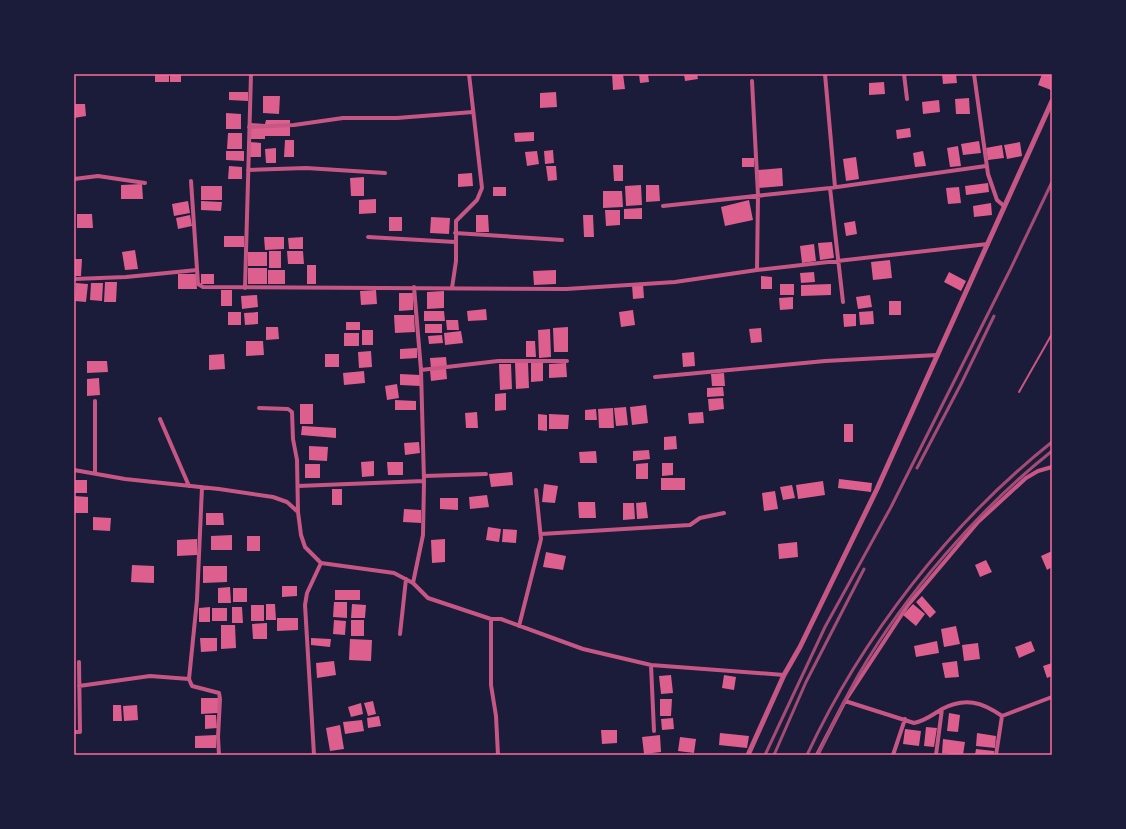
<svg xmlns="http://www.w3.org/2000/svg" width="1126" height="829" font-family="'Times New Roman',serif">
<rect width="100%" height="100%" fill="#1b1b3a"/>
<path fill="#dd5f8e" d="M155,74h14v8h-14z
M170,74h11v8h-11z
M612,74h11l2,15 -12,1z
M639,74h9l1,8 -9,1z
M684,74h13l1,5 -13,2z
M942,74h14l1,9 -14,1z
M1042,74h10l-1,16 -13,-5z
M884,82l1,12 -16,1v-12z
M229,92h19v9l-19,-1z
M556,92l1,15 -17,1v-15z
M263,96h17l-1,18 -16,-1z
M969,98l1,16h-14l-1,-15z
M939,100l1,12 -17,2 -1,-12z
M74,104h11l1,12 -12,2z
M226,113l15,1v15h-15z
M266,120h24v16h-25v3h-15v-16l15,1z
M910,128l1,9 -14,2 -1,-9z
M534,132v9l-19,1 -1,-9z
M228,133h14v16h-15z
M285,140h9v17h-10z
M979,141l2,12 -18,2 -2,-11z
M250,142l11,1v14h-11z
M1020,142l2,14 -15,3 -3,-14z
M1002,145l2,13 -16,2 -2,-12z
M958,146l3,20 -11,1 -3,-19z
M276,148v15h-10l-1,-14z
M553,150l1,13 -9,1 -1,-13z
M226,151h18v10l-18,-1z
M537,151l2,13 -12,2 -2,-14z
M923,151l3,15 -11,1 -2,-14z
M856,157l3,22 -13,2 -3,-22z
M742,158h12v9h-12z
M613,165h10v16h-9z
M229,166l13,1v12h-14z
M546,166h10l1,14 -9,1z
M782,168l1,18 -24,2 -1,-18z
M472,173l1,13 -15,1v-13z
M364,177v19h-13l-1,-18z
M988,183l1,9 -23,3 -1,-9z
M142,184l1,15h-22v-14z
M641,185l1,20 -16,1 -1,-20z
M646,185h13l1,16 -14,1z
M201,186h21v14h-21z
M493,187h13v9h-13z
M959,187l2,16 -13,1 -2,-16z
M603,191h19l1,16 -20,1z
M376,199v14l-17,1v-14z
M749,200l4,20 -28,6 -4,-19z
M188,201l2,12 -16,3 -2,-12z
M201,201l21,1 -1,9 -20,-1z
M991,203l1,12 -18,2 -1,-11z
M642,208v11h-18v-10z
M605,210h15v15l-14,1z
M77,214h15l1,14h-16z
M190,215l2,11 -14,3 -2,-11z
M476,215h12l1,17h-13z
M583,215h10l1,22h-10z
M389,217h13v14h-13z
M431,217l19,1 -1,16 -19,-1z
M855,221l2,13 -11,2 -2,-13z
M224,236h20v11h-20z
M264,237h20v12l-19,1z
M303,237v12h-14l-1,-11z
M832,242l2,16 -14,2 -2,-17z
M814,244l2,17 -14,2 -2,-17z
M135,250l3,19 -13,1 -3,-18z
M269,251h12v17h-12z
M287,251h16l1,13h-16z
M248,252h19v14h-19z
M74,259h8l-1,17h-7z
M890,260l2,18 -19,2 -2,-18z
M307,265h9v19h-9z
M248,268h19v16h-19z
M268,270h17v14h-17z
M556,270v14l-22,1 -1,-14z
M814,272l1,10 -14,1 -1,-10z
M949,272l17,9 -5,10 -17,-9z
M178,274h18l1,15h-19z
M201,274h13v10h-13z
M761,276l11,1v12h-11z
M105,282h12l-1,20h-12z
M76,283l12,1 -2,18 -11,-1z
M91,283h12l-1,18 -12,-1z
M643,284l1,14 -11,1 -1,-14z
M780,284h14v11h-14z
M831,284v11l-30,1v-11z
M221,290h11v16h-11z
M376,290l1,14 -16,1 -1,-14z
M444,291v17l-17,1v-17z
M399,293h14v17l-14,1z
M257,295l1,12 -16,2 -1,-13z
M870,295l2,12 -14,2 -2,-12z
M793,297v12l-13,1 -1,-12z
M889,301h12v14h-12z
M486,309l1,11 -19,1 -1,-10z
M633,310l2,15 -14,2 -2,-15z
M424,311h20l1,10h-21z
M873,311l1,13 -14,1 -1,-13z
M228,312h13v13h-13z
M258,312v12l-13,1 -1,-12z
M843,314h13v12l-12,1z
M394,315h20l1,17 -20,1z
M446,320h12l1,10h-12z
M346,322h14v8h-14z
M425,324h17v9h-17z
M266,327h12l1,12 -13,1z
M568,327v25h-14l-1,-24z
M761,328l1,14 -11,1 -2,-14z
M550,329l1,28 -12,1 -1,-28z
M362,330h11v15h-11z
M461,331l2,12 -18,2 -1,-12z
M344,333h15v13h-15z
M442,335l1,8 -14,1 -1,-8z
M246,341h17l1,14 -18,1z
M526,341h9l1,16h-10z
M417,348v10l-17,1v-10z
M371,351l1,16 -13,1 -1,-16z
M694,352l1,14 -12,1 -1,-14z
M224,354l1,15 -16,1v-15z
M325,354h14v13h-14z
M446,357l1,10 -16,1 -1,-10z
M87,361h20l1,11 -21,1z
M515,363h13l1,25 -13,1z
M531,363h12v18l-12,1z
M566,363l1,14 -18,1v-14z
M499,364h12l1,25 -12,1z
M446,368l1,11 -16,2 -1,-11z
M364,371l1,12 -21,2 -1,-12z
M724,373l1,13h-13l-1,-12z
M400,374l20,1v11l-20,-1z
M99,378l1,17 -13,1v-17z
M397,384l2,14 -12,2 -2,-14z
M723,387l1,9 -17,1v-9z
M506,393v17l-11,1v-17z
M723,398l1,11 -15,2 -1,-12z
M395,400l21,1v9h-21z
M300,404h13v20h-13z
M646,405l2,18 -16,2 -2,-18z
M626,407l2,18 -12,1 -2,-18z
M613,408l1,20h-15l-1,-19z
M596,409l1,11h-12v-10z
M477,412l1,16h-12l-1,-15z
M703,412l1,11 -15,1 -1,-11z
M538,414l9,1v16l-9,-1z
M549,414l20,1 -1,14h-19z
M844,424h9v18h-9z
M302,426l34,2v10l-35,-3z
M676,436l1,13 -13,1v-13z
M419,442l1,11 -15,2 -1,-12z
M309,446l19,1 -1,14 -18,-1z
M649,450l1,9 -17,2v-10z
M596,451l1,12h-17l-1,-11z
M374,461v15l-12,1 -1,-15z
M387,462h16v13h-15z
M648,463v16h-12v-15z
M662,463h11v12l-11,1z
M305,464h15v14h-15z
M512,472l1,13 -22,2 -2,-13z
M661,478h24v12h-24z
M839,479l33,4 -1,9 -33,-4z
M74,480h13v13h-13z
M823,481l2,14 -27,4 -2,-14z
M544,484l14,2 -3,17 -13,-1z
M792,485l3,13 -12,2 -3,-13z
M332,489h10v16h-10z
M775,491l3,18 -14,2 -2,-18z
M487,495l2,12 -19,2 -1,-12z
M74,496l14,1v16h-14z
M440,498h18v12l-18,-1z
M578,502h17l1,16h-17z
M646,502l2,16 -11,1 -1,-16z
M623,503h11l1,16 -12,1z
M404,509l17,1v13l-18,-1z
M206,513h17l1,12h-18z
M93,517l18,1 -1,13 -17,-1z
M488,527l13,2 -2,13 -13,-2z
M503,529l14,1 -1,13 -14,-1z
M232,535v15h-21v-14z
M247,536h13v15h-13z
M197,539v16l-20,1v-16z
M445,539v23l-13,1 -1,-23z
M797,542l1,15 -19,2 -1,-15z
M1052,551v16l-5,3 -6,-14z
M546,552l20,4 -3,14 -20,-3z
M986,560l6,12 -12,5 -5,-12z
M132,565l22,1v17l-23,-1z
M203,566h24v16l-24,1z
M282,586h15v10l-15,1z
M230,587l1,16h-13v-15z
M233,588h14v14h-14z
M335,590h25v10h-25z
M922,596l14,16 -6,6 -14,-16z
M334,602h13v16l-14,-1z
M266,604h9l1,16h-10z
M352,604l14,1 -1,13h-14z
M913,604l12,10 -9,12 -13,-11z
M251,605h13v16h-13z
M210,607v15h-11v-14z
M232,607h10l1,16h-11z
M212,608h15v13h-15z
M277,618h21v12l-21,1z
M334,620l12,1 -1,14 -12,-1z
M351,620h13v16h-13z
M267,623v16h-14l-1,-15z
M221,625h14l1,23 -15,1z
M956,626l4,18 -16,3 -3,-18z
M200,638h17v13l-16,1z
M311,638l20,1 -1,8 -19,-2z
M350,639l22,1 -1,21 -22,-1z
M937,641l2,12 -23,4 -2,-11z
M1031,641l4,10 -16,7 -4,-11z
M978,643l2,16 -16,2 -2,-16z
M334,661l2,14 -19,3 -1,-15z
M957,661l2,16 -14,1 -3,-15z
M1052,663v13l-5,2 -4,-12z
M671,675l2,18 -12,1 -2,-18z
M724,675l12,2 -2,13 -12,-2z
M201,698h17v15l-17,1z
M660,699h12l-1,17h-11z
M373,701l3,13 -8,2 -4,-13z
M361,703l2,11 -12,3 -3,-10z
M113,705h8l1,16h-9z
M137,705l1,15 -14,1 -1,-15z
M949,713l11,2 -2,17 -11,-1z
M205,715h11l1,13 -12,1z
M379,716l2,10 -13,2 -1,-10z
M673,718l1,11 -12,1 -1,-11z
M362,720l2,11 -19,3 -2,-12z
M340,725l4,24 -14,2 -4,-23z
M926,727l11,1 -3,19 -10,-1z
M905,729l16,2 -2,15 -16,-2z
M601,730h16v13l-15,1z
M720,733l29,3 -2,12 -28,-3z
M977,733l19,3 -1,12 -19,-2z
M216,735v13h-21v-12z
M660,735l1,17 -17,2 -2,-17z
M680,737l16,2 -2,14 -16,-2z
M943,739l22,3 -2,13 -21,-2z
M976,749l18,2v4h-19z"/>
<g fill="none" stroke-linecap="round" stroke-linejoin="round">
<path stroke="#c65784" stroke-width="2" d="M1019,392l33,-58"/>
<path stroke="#c65784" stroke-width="4" d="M825,74l10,113
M904,74l3,25
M974,74l14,100 9,26 7,6
M752,81l6,114 -1,75
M249,127l45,-2 49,-7h54l76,-6
M248,170l58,-2 79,5
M74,179l24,-3 47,7
M191,181l7,103 5,3 363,2 109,-7 82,-12 231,-26
M830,188l13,114
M663,206l167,-18 156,-22
M455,233l107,7
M368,237l87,5
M74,279l52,-2 71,-7
M245,288l6,-214
M452,288l4,-27v-40l21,-21 5,-12 -13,-114
M421,370l77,-9h69
M655,377l170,-16 112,-6
M95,401v73
M259,408l29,1 4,3 1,27 4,21 1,52
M160,419l29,67
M74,470l51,9 94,10 54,8 14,5 11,10 3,23 4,12 16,16 73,10 19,10 15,15 63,21h10l82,30 68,16 133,10
M424,476l62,-2
M298,486l126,-5
M202,487l-5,113 -8,79 3,7 27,7 1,6 -2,38 1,18
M541,534l149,-9 10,-7 24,-5
M413,583l10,-48 1,-54 -3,-111 -7,-83
M491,619v66l5,31 2,39
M519,626l22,-87 -5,-49
M400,634l6,-55
M651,665l3,66
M79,686l71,-10 39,3
M845,701l69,22c11,-2 18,-8 28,-14 23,-12 40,-7 60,7l-6,39
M1002,716l50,-19
M74,732h6l-1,-70
M314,755l-9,-150 2,-12 14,-30
M817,755l28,-54 63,-96 70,-83 48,-44 12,-7 14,-4
M893,755l12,-36
M936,755l6,-46"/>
<path stroke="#c65784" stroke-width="5" d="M748,755l36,-80 16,-28 77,-158 175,-388"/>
<path stroke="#a44b75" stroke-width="3" d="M917,468l45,-86 32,-66
M765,755l60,-128 66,-120 120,-239 41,-86
M774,755l32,-73 58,-113
M807,755c55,-118 143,-232 245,-313
M818,755c13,-27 26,-55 41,-81 47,-81 120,-165 193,-223"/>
</g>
<rect width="1126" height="829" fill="none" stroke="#1b1b3a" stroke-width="150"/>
<rect x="75" y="75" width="976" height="679" fill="none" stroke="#ff6b9d" stroke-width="1.5"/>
</svg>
